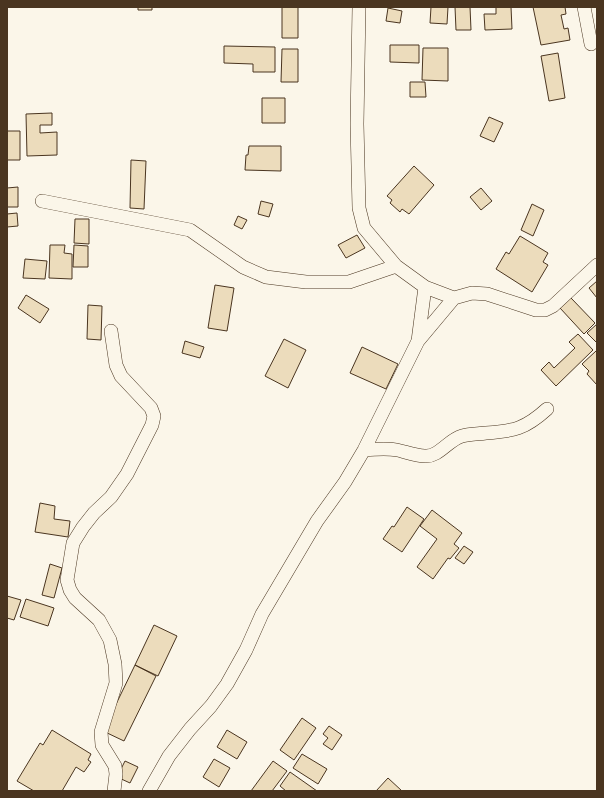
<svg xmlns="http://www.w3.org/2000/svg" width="604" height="798" font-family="'Public Sans',sans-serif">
<rect width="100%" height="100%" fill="#fbf6e9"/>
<path fill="#ecdcbc" stroke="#4a3520" d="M138,7h14v3h-14z
M282,7h16v31h-16z
M431,7h17l-1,17 -17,-1z
M455,7h15l1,23h-15z
M496,7h15l1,22 -27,1 -1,-16h12z
M533,7h32l1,7 -5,1 3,14 4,-1 2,12 -29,5z
M388,8l14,3 -2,12 -14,-2z
M390,45h29v18l-29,-1z
M224,46l51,1v25h-22v-8l-29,-1z
M423,48h25v33l-26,-1z
M282,49h16v33h-17z
M558,53l7,45 -16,3 -8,-45z
M410,82h15l1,15h-16z
M262,98h23v25h-23z
M52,113v12h-12v8l17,-1v23l-30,1 -1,-42z
M489,117l14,6 -9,19 -14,-6z
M7,131h13v29h-13z
M249,146h32v25l-36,-1 1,-15h2z
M131,160l15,1 -2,48 -14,-1z
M414,166l20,19 -25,29 -7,-5 -2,3 -10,-9 2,-3 -5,-4z
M18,187v20h-11v-19z
M481,188l11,13 -11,9 -11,-13z
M261,201l12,3 -4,13 -11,-3z
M532,204l12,6 -11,26 -12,-6z
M17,213l1,13 -11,1v-13z
M238,216l9,4 -5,9 -8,-4z
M75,219h14v25l-15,-1z
M357,235l8,13 -19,10 -8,-13z
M520,236l28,17 -5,9 5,3 -16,27 -36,-23 10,-17 3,2z
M50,245h15l-1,8 8,1v25l-23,-1z
M74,245l14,1v21h-15z
M25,259l22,2 -2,18 -22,-1z
M597,281v17l-8,-10z
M215,285l19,3 -7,43 -19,-3z
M26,295l23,14 -9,14 -22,-15z
M571,298l24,25 -11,11 -24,-26z
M88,305l14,1 -1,34 -14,-1z
M597,324v19l-10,-10z
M578,334l15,16 -37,36 -15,-16 8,-8 5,6 21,-20 -6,-6z
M284,339l22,11 -18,38 -23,-12z
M185,341l19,6 -4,11 -18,-5z
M362,347l36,17 -12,25 -36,-16z
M596,351h1v34l-10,-11 2,-3 -7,-7z
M40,503l15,3 -1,13 16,2 -2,16 -33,-5z
M407,507l17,12 -22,33 -19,-13 9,-13 2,1z
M432,510l30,23 -8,11 5,4 -9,11 -2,-1 -15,21 -16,-12 20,-28 -17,-13z
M464,546l9,6 -9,12 -9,-6z
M50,564l12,4 -8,30 -12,-3z
M7,596l14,4 -7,20 -7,-2z
M26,599l28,9 -6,18 -28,-9z
M154,625l23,11 -19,40 -23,-11z
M135,665l21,11 -32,65 -21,-10z
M302,718l14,10 -22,32 -14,-10z
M329,726l13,9 -10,15 -9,-6 5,-6 -5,-4z
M52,730l39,24 -3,6 3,2 -7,10 -8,-5 -14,24h-28l-17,-10 23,-38 3,2z
M227,730l20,12 -10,17 -20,-12z
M302,754l25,15 -9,15 -25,-16z
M214,759l16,9 -11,19 -16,-10z
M125,761l13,6 -8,16 -13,-6z
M273,761l14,10 -15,20h-21z
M290,772l27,19h-31l-6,-5z
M388,778l14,13h-26z"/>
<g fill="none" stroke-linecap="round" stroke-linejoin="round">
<defs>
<path id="street" d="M359,7l-2,117 2,84 5,20 32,38 29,21 29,11
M584,7l7,37
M42,201l148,29 53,37 23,10 40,5h43l47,-16
M111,331l5,34 5,11 30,32 3,8 -2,9 -25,49 -16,23 -17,16 -11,14 -10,16 -6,37 3,10 5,8 24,22 11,20 5,24 1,19 -15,49 1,13 13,21 1,8 -2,17
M418,341l7,-54
M364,450c11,-1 23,-2 33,0 9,2 19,6 28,6 14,1 23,-16 37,-20 7,-2 16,-2 24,-3 28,-2 39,-4 61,-24
M149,791l20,-35 21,-27 21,-23 16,-22 19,-34 16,-36 55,-93 28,-39 19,-32 54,-109 36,-43 18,-5 15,1 49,16h9l8,-4 44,-41"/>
</defs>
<use href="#street" stroke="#4a3520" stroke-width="14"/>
<use href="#street" stroke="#fbf6e9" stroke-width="13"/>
</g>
<rect width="604" height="798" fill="none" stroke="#4a3520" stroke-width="16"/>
</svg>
